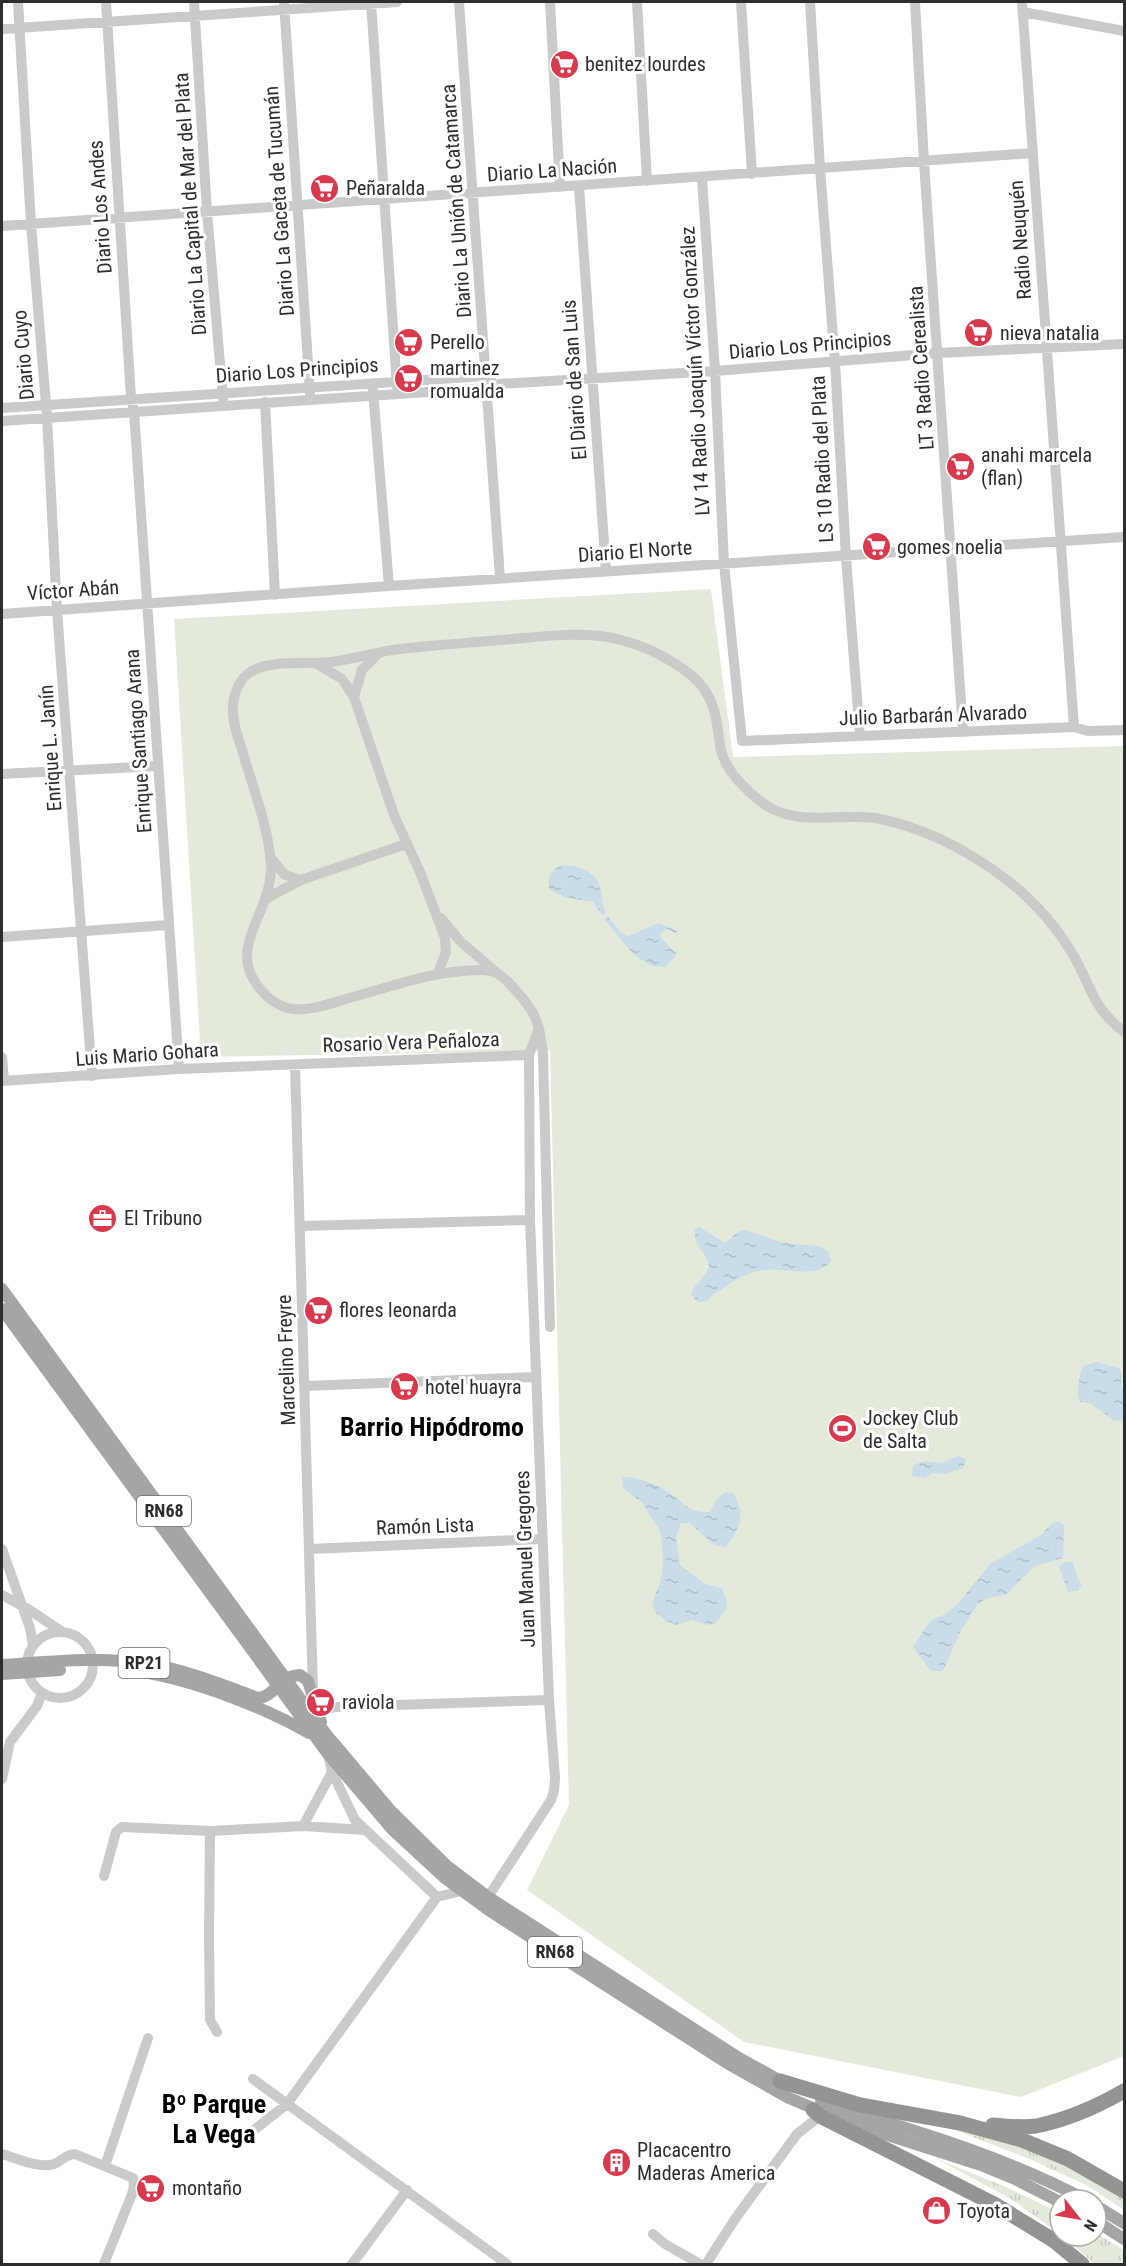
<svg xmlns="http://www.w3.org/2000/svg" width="1126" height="2266" font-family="'Roboto Condensed',sans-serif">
<defs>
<pattern id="grass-tufts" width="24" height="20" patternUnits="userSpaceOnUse" patternTransform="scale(1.5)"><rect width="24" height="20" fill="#e4eadb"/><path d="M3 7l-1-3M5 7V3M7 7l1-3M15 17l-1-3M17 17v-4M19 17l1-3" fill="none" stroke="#c4c9bc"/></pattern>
<pattern id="water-ripples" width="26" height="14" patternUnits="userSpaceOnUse" patternTransform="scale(1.5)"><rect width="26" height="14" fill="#c8dde8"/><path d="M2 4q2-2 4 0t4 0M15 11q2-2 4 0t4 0" fill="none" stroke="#acbec7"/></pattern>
</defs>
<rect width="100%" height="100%" fill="#fff"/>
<path fill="url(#grass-tufts)" d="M942,2125l31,6 74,24 77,43v12l-36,-24 -56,-26z
M935,2158l71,29 54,26v21l-49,-35z
M1096,2233l28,17v14h-30l-30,-28h32z"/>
<path fill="#e4eadb" d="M711,589l22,168 391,-11v1310l-103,41 -277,-55 -217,-152 42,-85 -19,-754 -349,6 -27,-438z"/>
<path fill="url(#water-ripples)" d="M561,865c14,1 33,4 38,19 4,9 2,18 7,29l-4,2 -9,-13 -29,-5 -15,-8c-1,-11 1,-19 12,-24z
M608,916l13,17 7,3 31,-13 18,8v3l-10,-5 -7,4v4l17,17 -12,13 -13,-1 -18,-11 -30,-36z
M699,1227l26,16 14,-12 6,-1 39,13 35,3 9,5 3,10c-14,19 -47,6 -67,9 -15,2 -26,8 -39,17 -7,5 -12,6 -17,14l-11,1 -6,-8c4,-11 15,-17 18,-29 -3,-13 -17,-20 -14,-36z
M1096,1362l23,6 3,7 -1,10 3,6v29l-10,1 -24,-18 -10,-1c-5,-11 -1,-25 3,-36z
M958,1456l8,4 -3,8 -18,6 -12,-1 -8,5 -13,-2 1,-10c10,-7 19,-4 29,-3z
M622,1476c16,2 34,7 46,16 17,11 20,21 42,20l7,-13 9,-7 8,2c12,22 6,36 -9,54l-12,-4 -24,-21h-8l-5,14 4,28 25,19 17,4 5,13 -1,8 -10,14 -8,2 -16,-5 -15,5 -11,-4 -10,-8 -4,-10 9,-23 2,-22 -3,-27 -18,-28 -19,-15z
M1059,1521l5,4 -1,33 -28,8 -30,29 -18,3 -10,7 -16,25 -17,39 -3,2h-10l-18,-24 17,-26 13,-6 14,-10 33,-41 51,-29 10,-11z
M1066,1562h7l5,18 4,5 -4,5 -10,2 -9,-26z"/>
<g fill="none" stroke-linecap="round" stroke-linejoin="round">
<path stroke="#cacaca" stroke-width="10" d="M18,2l13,222 16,193 10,193 35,466
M106,2l25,396 3,13 45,658
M194,2l13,210 16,186
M284,2l26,391
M371,2l26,385
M459,2l41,576
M550,2l10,185
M637,2l10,179
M741,2l11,172
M810,2l10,166 15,194 11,195 14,179
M915,2l9,160 39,570
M1022,2l52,725
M1023,12l101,19
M2,29l395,-27
M702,178l13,193 9,193 18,177 332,-14 14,4 36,-1
M579,186l27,385
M2,226l1031,-73
M373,390l16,196
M265,402l10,193
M2,408l484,-32 5,3
M2,421l485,-33 12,-4 216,-13 223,-18 186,-9
M2,614l387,-28 735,-49
M317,664l25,15 12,18 40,118 26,57 25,66 1,14 -8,21
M354,697l8,-27 16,-16
M2,774l155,-8
M270,857l15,18 16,5
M265,899l36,-19 105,-36
M441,918l20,24 35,30
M2,937l166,-12
M2,1057l2,24
M295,1065l18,626
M2,1081l177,-12 350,-14
M300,1226l230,-6
M550,1327l-7,-273c-3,-28 -6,-41 -26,-62 -5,-6 -13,-15 -19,-18 -10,-6 -24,-4 -35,-3 -38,3 -74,16 -110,26 -19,5 -40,14 -60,12 -9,-1 -17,-5 -24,-11 -50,-44 1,-79 2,-129 0,-35 -19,-84 -29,-119 -4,-13 -10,-28 -9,-42 0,-15 7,-30 19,-37 22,-12 55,-6 78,-9 24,-3 46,-10 69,-13 38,-4 76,-7 114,-10 63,-6 104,-11 161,24 18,11 32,23 39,44 5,14 5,29 8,43 5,22 26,41 43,54 33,23 74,9 111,14 30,5 64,19 90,34 44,25 81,57 107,101 20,34 19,53 52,79
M305,1386l230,-9
M2,1549l28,79 3,18
M310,1549l232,-10
M2,1595l26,14 33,22
M27 1665a33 33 0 1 1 66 0a33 33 0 1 1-66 0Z
M317,1711l18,-4 214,-7
M328,1754l4,18 23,48 82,77
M2,1779l8,-37 27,-36 5,-13
M303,1826l29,-54
M210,1831l-1,105 1,84 7,12
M104,1876l12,-44 6,-5 88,4 93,-5 61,4
M488,1897l63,-97 3,-9 1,-13 -6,-78 -19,-480 -1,-165 10,-27
M253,2079l254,185
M254,2130l33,-26 150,-207 24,-6
M2,2154c14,4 37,15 52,10 8,-3 12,-10 21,-10l58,24 1,8 -2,8 -28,70
M105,2166l43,-128
M653,2234l12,10 35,20
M352,2264l55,-74
M706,2264l29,-45 62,-85 23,-18"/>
<path stroke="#a5a5a5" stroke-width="12" d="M2,1289l324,445 65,77 56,55 41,31 251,161 47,26
M2,1309l326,445 64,75 54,50 44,32 237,152 62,35 52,22 140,45 34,14 45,23
M2,1665c47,-3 99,-9 146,-1 38,6 74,21 110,34 17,-1 20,-22 42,-23l8,6 13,41
M128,1670c56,6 132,35 181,63
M2,1674l58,-4
M821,2100c33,13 66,22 100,33 57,18 112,39 165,67
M1096,2206l28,17
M1096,2221l28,18"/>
<path stroke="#949494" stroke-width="15" d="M780,2081l80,24 100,18 62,17 46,19 56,32
M813,2110l7,6 174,88 59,36 29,24
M993,2125c14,1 29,3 43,1 30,-6 62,-20 88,-35"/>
</g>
<defs>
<symbol id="supermarket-disc" viewBox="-11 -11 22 22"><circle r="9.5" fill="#d9394d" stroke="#fff"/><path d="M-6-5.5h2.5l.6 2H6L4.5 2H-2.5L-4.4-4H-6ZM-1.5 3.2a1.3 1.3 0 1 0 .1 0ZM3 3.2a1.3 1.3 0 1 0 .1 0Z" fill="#fff"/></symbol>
<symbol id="office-disc" viewBox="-11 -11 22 22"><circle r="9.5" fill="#d9394d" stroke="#fff"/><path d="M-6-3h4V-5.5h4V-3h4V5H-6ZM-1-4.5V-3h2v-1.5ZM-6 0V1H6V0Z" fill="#fff"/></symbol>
<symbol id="stadium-disc" viewBox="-11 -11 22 22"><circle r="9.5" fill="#d9394d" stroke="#fff"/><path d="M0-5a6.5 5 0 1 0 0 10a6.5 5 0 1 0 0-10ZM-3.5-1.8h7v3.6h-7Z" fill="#fff"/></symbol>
<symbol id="building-disc" viewBox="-11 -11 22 22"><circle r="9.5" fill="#d9394d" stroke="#fff"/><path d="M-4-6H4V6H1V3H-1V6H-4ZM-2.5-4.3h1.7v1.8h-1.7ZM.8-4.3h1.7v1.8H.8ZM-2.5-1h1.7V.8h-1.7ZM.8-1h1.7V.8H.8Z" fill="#fff"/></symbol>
<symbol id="shop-disc" viewBox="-11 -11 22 22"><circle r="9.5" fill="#d9394d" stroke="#fff"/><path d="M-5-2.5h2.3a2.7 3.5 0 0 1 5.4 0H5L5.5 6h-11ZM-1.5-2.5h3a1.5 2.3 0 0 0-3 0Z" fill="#fff"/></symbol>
</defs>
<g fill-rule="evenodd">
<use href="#supermarket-disc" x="548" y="48" width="33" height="33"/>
<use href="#supermarket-disc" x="308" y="172" width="33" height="33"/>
<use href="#supermarket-disc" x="962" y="316" width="33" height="33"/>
<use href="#supermarket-disc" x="392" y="326" width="33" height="33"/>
<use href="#supermarket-disc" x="392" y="362" width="33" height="33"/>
<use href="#supermarket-disc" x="944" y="450" width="33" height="33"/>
<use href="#supermarket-disc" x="860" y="530" width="33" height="33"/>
<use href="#office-disc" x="86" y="1202" width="33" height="33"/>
<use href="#supermarket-disc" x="302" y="1294" width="33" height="33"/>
<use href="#supermarket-disc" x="388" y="1370" width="33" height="33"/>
<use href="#stadium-disc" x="826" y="1412" width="33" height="33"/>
<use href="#supermarket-disc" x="304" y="1686" width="33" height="33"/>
<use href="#building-disc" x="600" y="2146" width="33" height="33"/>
<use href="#supermarket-disc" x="134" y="2172" width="33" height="33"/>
<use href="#shop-disc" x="920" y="2194" width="33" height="33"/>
</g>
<g text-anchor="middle" stroke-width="6" stroke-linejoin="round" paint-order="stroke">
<g fill="#fff" stroke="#6c6c6c" stroke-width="1.5">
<rect x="137" y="1496" width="54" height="30" rx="4.5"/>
<rect x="118.5" y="1648" width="51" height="30" rx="4.5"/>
<rect x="528" y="1937" width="54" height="30" rx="4.5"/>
</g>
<g font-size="18" font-weight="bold" fill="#2d2d2d">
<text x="164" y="1517">RN68</text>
<text x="144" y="1669">RP21</text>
<text x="555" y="1958">RN68</text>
</g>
<g font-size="20" fill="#2d2d2d" stroke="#fff" text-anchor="start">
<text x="585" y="71">benitez lourdes</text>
<text x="346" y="195">Peñaralda</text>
<text x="1000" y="340">nieva natalia</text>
<text x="430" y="349">Perello</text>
<text x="430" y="375">martinez<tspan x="430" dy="23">romualda</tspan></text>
<text x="981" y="462">anahi marcela<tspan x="981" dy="23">(flan)</tspan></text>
<text x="897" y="554">gomes noelia</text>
<text x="124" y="1225">El Tribuno</text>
<text x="339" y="1317">flores leonarda</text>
<text x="425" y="1394">hotel huayra</text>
<text x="863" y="1425">Jockey Club<tspan x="863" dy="23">de Salta</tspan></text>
<text x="342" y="1709">raviola</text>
<text x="637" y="2157">Placacentro<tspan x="637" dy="23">Maderas America</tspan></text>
<text x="172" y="2195">montaño</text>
<text x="957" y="2218">Toyota</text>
</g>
<g font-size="20" fill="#2d2d2d" stroke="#fff">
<text transform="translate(552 170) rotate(-4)" y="7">Diario La Nación</text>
<text transform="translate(279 201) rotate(-94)" y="7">Diario La Gaceta de Tucumán</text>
<text transform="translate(456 201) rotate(-94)" y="7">Diario La Unión de Catamarca</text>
<text transform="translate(190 204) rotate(-94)" y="7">Diario La Capital de Mar del Plata</text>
<text transform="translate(100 207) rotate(-94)" y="7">Diario Los Andes</text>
<text transform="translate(1020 240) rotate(-94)" y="7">Radio Neuquén</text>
<text transform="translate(810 345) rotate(-5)" y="7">Diario Los Principios</text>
<text transform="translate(23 355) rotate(-95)" y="7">Diario Cuyo</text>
<text transform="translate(921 368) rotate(-94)" y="7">LT 3 Radio Cerealista</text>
<text transform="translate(297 370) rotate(-4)" y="7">Diario Los Principios</text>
<text transform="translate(695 371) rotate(-93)" y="7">LV 14 Radio Joaquín Víctor González</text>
<text transform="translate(574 380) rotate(-94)" y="7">El Diario de San Luis</text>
<text transform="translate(822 459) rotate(-93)" y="7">LS 10 Radio del Plata</text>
<text transform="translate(635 551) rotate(-4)" y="7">Diario El Norte</text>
<text transform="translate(73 590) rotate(-4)" y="7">Víctor Abán</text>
<text transform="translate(933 715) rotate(-2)" y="7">Julio Barbarán Alvarado</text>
<text transform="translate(138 741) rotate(-94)" y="7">Enrique Santiago Arana</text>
<text transform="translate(50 748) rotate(-94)" y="7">Enrique L. Janín</text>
<text transform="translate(411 1042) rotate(-2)" y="7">Rosario Vera Peñaloza</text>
<text transform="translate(147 1054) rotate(-4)" y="7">Luis Mario Gohara</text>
<text transform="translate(286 1360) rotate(-92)" y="7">Marcelino Freyre</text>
<text transform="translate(425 1526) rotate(-2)" y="7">Ramón Lista</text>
<text transform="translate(525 1559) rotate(-92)" y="7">Juan Manuel Gregores</text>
</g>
<g font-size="26" font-weight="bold" fill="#000" stroke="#fff">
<text x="432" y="1436">Barrio Hipódromo</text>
<text x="214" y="2113">Bº Parque<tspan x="214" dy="30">La Vega</tspan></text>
</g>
</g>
<rect width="1126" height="2266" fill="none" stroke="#2d2d2d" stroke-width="6"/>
<g transform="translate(1078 2218) rotate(121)"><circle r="28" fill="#ffffff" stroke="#ababab" stroke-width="1.5"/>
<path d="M0-4.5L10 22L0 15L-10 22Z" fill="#d9394d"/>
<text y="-9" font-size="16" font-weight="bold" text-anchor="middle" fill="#2d2d2d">N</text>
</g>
</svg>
